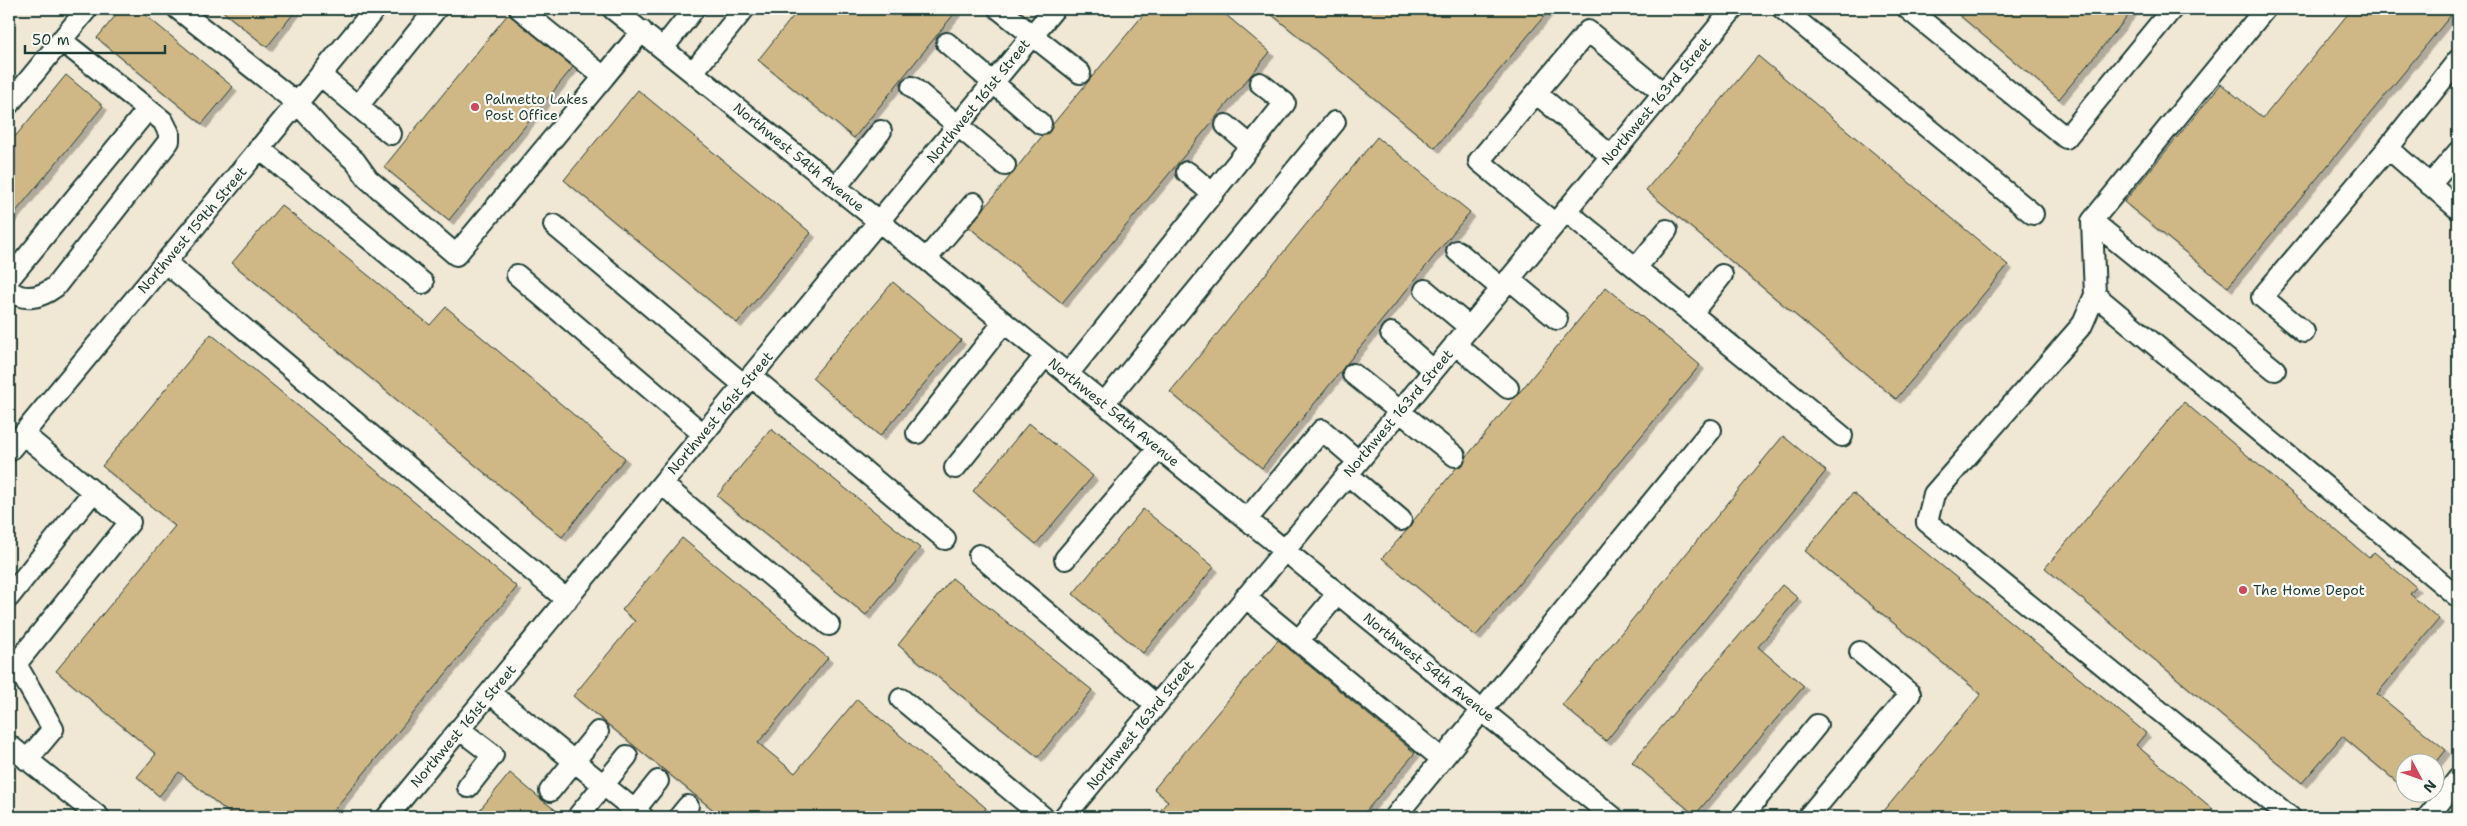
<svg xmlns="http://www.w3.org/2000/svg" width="2467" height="826" font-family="'Shantell Sans',sans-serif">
<defs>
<filter id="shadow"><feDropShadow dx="4.5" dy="4.5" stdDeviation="0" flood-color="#0004"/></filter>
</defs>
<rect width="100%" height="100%" fill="#f0e7d5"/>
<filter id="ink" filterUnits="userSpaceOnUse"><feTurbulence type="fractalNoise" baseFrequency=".02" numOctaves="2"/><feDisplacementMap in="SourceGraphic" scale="10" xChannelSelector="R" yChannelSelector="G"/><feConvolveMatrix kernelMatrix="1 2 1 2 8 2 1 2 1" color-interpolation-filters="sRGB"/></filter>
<g filter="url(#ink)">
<path fill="#d0b786" stroke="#1f3d34" filter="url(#shadow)" d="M121,9h17l95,78 -31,37 -105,-86z
M220,9h77l-30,38z
M799,9h159l-104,129 -96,-78z
M1148,9h71l51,43 -208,251 -93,-76 74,-92 7,-4 3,-7z
M1265,9h285l-115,139z
M1952,9h182l-75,90z
M2352,9h104l-228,278 -104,-85 97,-118 42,34z
M508,14l65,53 -124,153 -65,-53z
M1758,56l250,209 -112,134 -250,-209z
M66,75l37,31 -94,114v-76z
M638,90l173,143 -74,90 -173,-143z
M1377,137l93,75 -208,256 -92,-76z
M281,205l149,120 16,-18 179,151 -63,79 -330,-274z
M893,282l68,58 -81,96 -68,-58z
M1606,287l94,78 -224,271 -94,-78 28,-31 3,-6 44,-54 7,-3 3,-8z
M211,334l306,253 -189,230h-94l-55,-45 -20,24 -22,-19 19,-23 -100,-83 119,-145 -73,-60z
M2184,402l185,156 5,-6 42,35 -6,7 29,25 -62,75 69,56 -11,14h-31v24l-62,-52 -40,47 -257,-215z
M1029,423l64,53 -57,68 -63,-53z
M771,429l149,119 -54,67 -149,-119z
M1783,436l43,35 -220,270 -44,-36z
M1853,493l293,240 -10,12 77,64 -7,8h-327l102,-123 -176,-143z
M1143,509l71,58 -71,86 -70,-59z
M682,538l146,120 -70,85 37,30 62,-74 129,109 -7,9h-257l-149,-121 62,-75 -13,-11z
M952,578l140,112 -54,67 -140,-112z
M1782,585l16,13 -40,49 46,39 -109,129 -63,-53z
M1278,640l137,113 -54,64h-206l13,-16 -14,-12z
M510,773l32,27 23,17h-91z"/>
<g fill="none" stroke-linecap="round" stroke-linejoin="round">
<defs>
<path id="minor" d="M178,9l119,94 33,36 25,22 13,18 88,76 148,-178
M520,9l84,68 38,-46
M613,9l313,250 687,558
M999,9l81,64
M1783,9l250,205
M1908,9l158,129 106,-129
M2265,9l-173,212 3,74 -13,30 -148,169 -7,28 363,295
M947,43l94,81
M663,48l31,-39
M693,72l51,-63
M320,75l71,59
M912,87l93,78
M1536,93l52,-62 75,62
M9,104l78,-95
M358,106l78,-97
M1226,125l25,21
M259,148l164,135
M2388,148l70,61
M1187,172l26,22
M2430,185l28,-33
M836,187l45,-56
M1566,211l276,225
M2092,221l183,149
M1555,224l-76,-63 57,-68 75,63
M554,225l190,160
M1457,251l44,37
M926,259l48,-56
M165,262l402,338
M1636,268l31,-38
M517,275l186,159
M9,279l139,-170
M1509,279l48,40
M9,290c15,12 31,8 46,-3l114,-146v-8l-6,-12 -102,-81
M1425,290l44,37
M2095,295l363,302
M1692,313l30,-38
M2304,332l-42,-35 126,-149 70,-88
M1391,333l42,37
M1455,344l53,44
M1068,374l217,-271 -25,-20
M1353,374l102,82
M751,376l194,163
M1104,403l231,-281
M917,433l87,-111
M23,434l107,88 -114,142 37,65 -26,31
M9,451l366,-442
M955,468l90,-112
M1347,474l54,46
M662,484l167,141
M1247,519l75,-89 36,31
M979,555l177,150
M1065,559l94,-111
M9,597l84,-105
M1245,597l197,162
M1298,641l40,-48
M490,693l153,124
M901,699l142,118
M459,729l34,26 -25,32
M9,745l90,72
M550,791l48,-59
M579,815l48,-59
M387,817l667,-808
M629,817l29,-36
M679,817l9,-11
M1064,817l669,-808
M1395,817l316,-387
M1742,817l75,-92
M1808,817l102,-123 -50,-42
M2428,817l30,-38"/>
</defs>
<use href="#minor" stroke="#1f3d34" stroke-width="24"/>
<use href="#minor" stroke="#fdfcf7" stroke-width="20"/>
</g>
</g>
<g fill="#d1495b" stroke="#fdfcf7" stroke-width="2">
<circle cx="475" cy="107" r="5"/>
<circle cx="2243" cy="590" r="5"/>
</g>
<g text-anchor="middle" stroke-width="4.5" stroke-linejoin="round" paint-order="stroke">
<g font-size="14" fill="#1f3d34" stroke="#fdfcf7" text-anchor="start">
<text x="485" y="104">Palmetto Lakes<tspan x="485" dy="16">Post Office</tspan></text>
<text x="2253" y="595">The Home Depot</text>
</g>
<g font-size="14" fill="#1f3d34" stroke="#fdfcf7">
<text transform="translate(978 101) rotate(-51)" y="5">Northwest 161st Street</text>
<text transform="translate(1656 101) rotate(-50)" y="5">Northwest 163rd Street</text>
<text transform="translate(799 157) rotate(39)" y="5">Northwest 54th Avenue</text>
<text transform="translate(192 230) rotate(-50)" y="5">Northwest 159th Street</text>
<text transform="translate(1114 412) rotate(39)" y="5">Northwest 54th Avenue</text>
<text transform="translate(720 413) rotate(-50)" y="5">Northwest 161st Street</text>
<text transform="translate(1398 413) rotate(-50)" y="5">Northwest 163rd Street</text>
<text transform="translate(1429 667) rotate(39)" y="5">Northwest 54th Avenue</text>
<text transform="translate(1140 725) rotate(-51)" y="5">Northwest 163rd Street</text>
<text transform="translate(463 726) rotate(-50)" y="5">Northwest 161st Street</text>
</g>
</g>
<rect width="2467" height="826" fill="none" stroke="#fdfcf7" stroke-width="30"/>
<rect x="15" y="15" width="2437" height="796" fill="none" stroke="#1f3d34" stroke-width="2" filter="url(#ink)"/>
<g transform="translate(2420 778) rotate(131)"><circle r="24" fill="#fdfcf7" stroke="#a4b0a9"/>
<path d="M0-4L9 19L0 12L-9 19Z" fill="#d1495b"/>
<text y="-8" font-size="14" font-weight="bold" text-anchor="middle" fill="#1f3d34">N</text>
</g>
<path d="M25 45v8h140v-8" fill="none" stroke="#1f3d34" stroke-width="2.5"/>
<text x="32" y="45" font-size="15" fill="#1f3d34" stroke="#fdfcf7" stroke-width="4" paint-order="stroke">50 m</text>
</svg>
